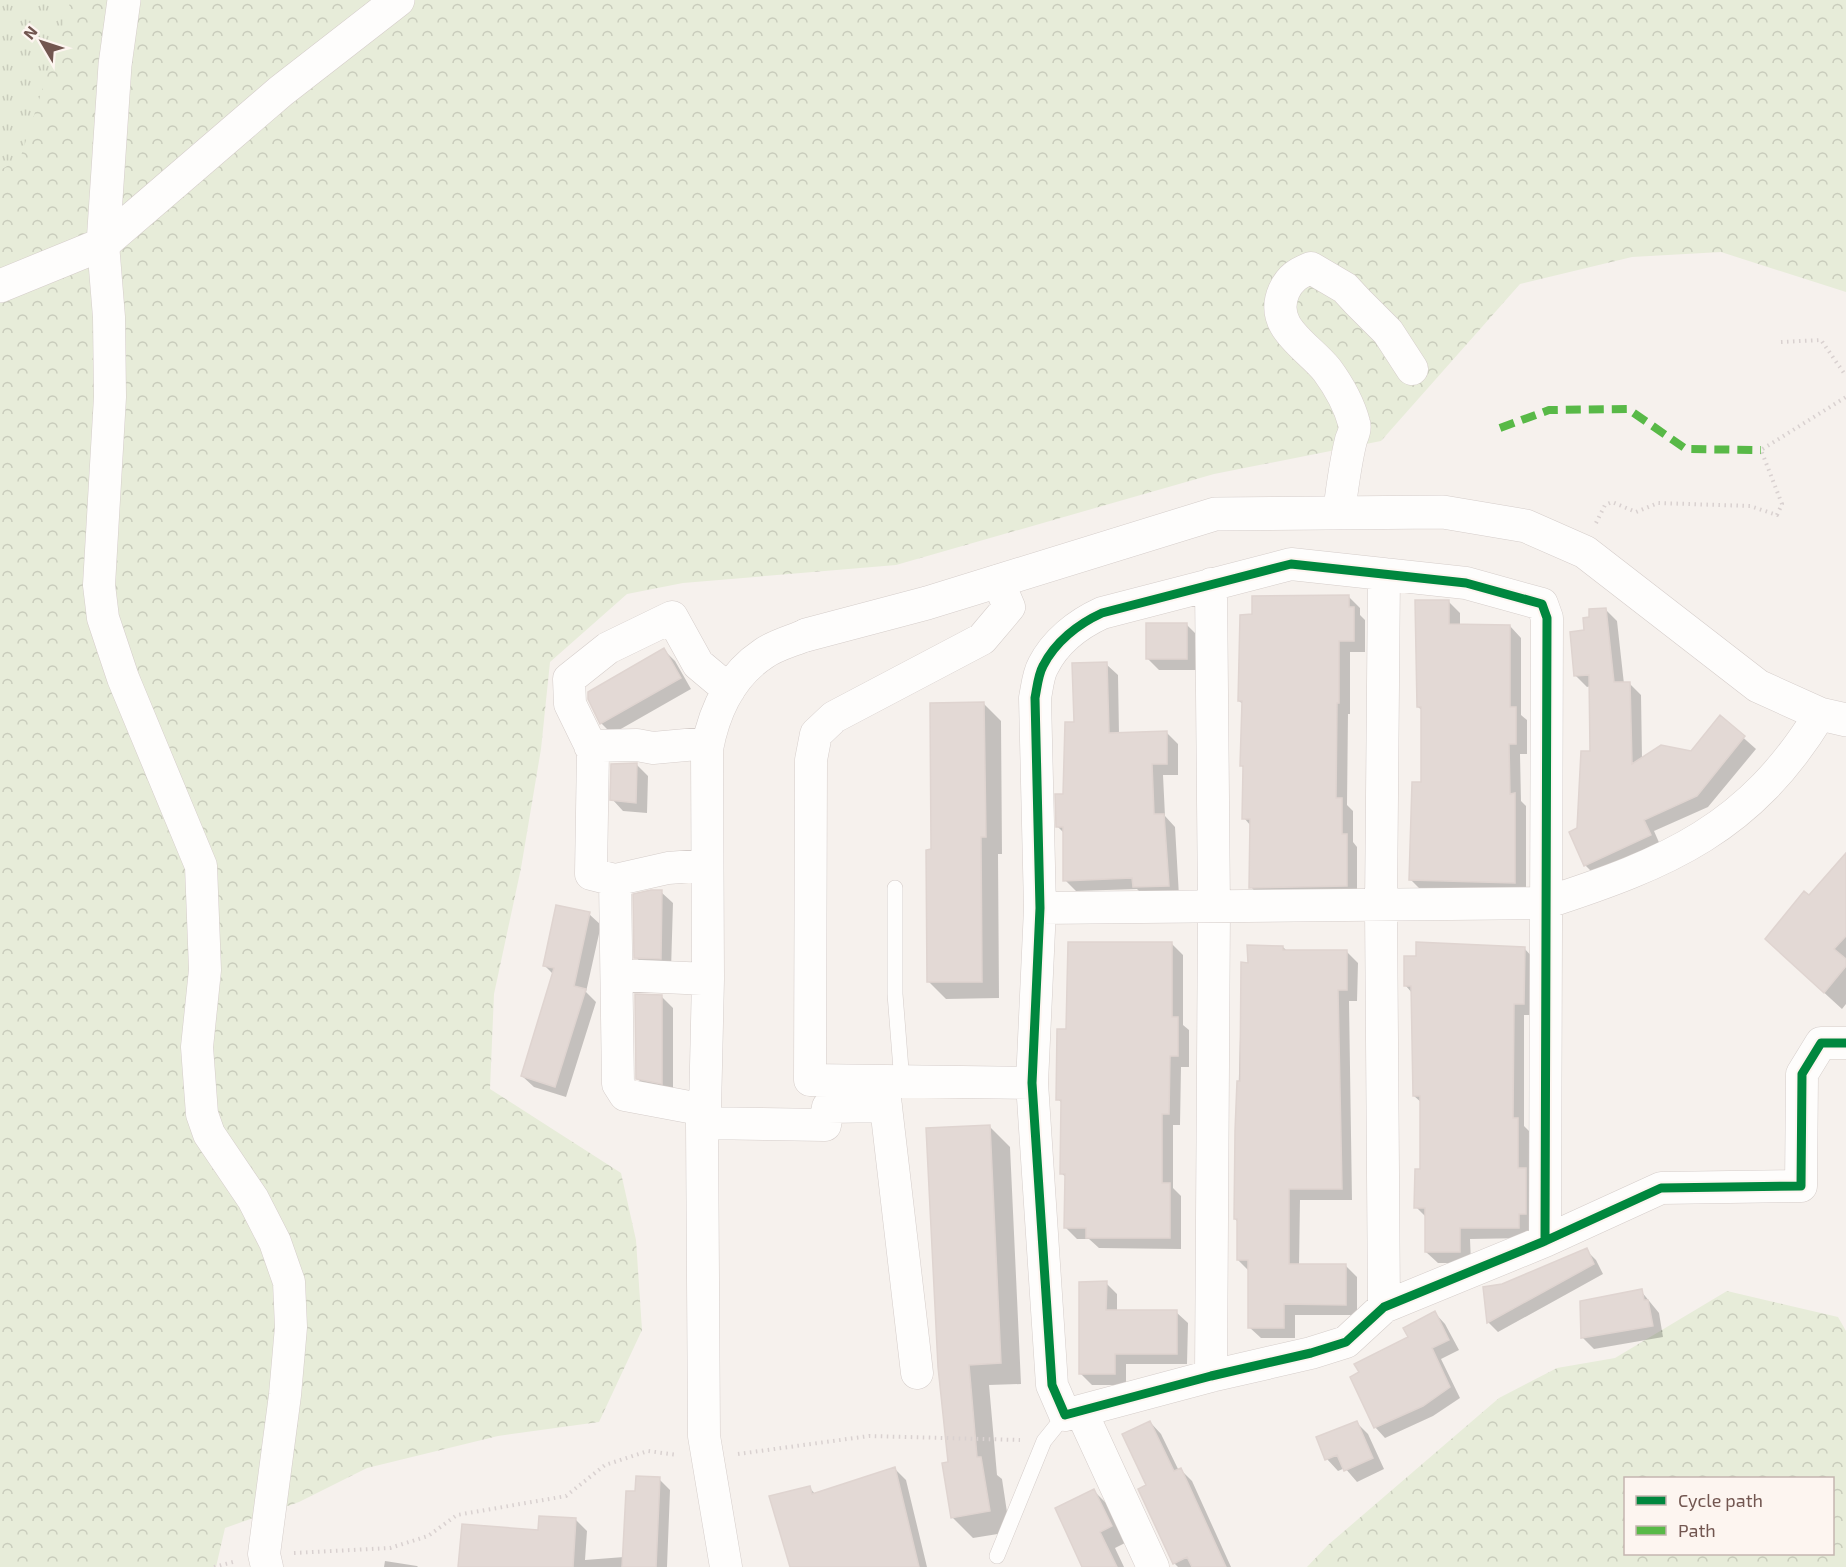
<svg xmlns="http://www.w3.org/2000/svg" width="1846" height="1567" font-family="'Exo 2',sans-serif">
<defs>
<pattern id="forest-crowns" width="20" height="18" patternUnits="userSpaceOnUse" patternTransform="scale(1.5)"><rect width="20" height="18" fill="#e7ecd9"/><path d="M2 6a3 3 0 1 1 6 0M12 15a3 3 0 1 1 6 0" fill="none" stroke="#c9ccbc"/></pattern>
<pattern id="park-tufts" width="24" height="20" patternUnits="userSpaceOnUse" patternTransform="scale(1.5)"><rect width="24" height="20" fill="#e7ecd9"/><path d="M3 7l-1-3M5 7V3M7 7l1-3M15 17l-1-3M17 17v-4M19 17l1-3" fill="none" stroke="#c9ccbc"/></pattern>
</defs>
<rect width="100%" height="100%" fill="#f6f1ed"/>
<path fill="url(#forest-crowns)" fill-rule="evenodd" d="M0,0h1846v292l-125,-40 -89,5 -112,27 -139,157 -167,33 -318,91 -213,18 -56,11 -77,68 -9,87 -20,119 -27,126 -4,95 131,84 15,67 6,90 -43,92 -101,14 -131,32 -68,34 -74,26 -9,39h-216z
M1727,1291l111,26 8,14v236h-539l21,-22 171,-147 58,-30 58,-10zM1832,1478v76h-206v-76z"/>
<path fill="url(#park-tufts)" d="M0,0h71l-51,159 -20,11z"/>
<path fill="#0003" d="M1349,597l11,11v7l5,5v32h-15v62h-2l-1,91 6,6v31l4,5v50l-95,2 -11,-12v-61l-7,-8v-50l-2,-2 2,-61 -5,-4z
M1448,601l12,12v13h50l11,12v77l6,5v34h-7l1,47 5,5v87l-104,-2 -11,-11 12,-96v-73l-5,-4z
M1606,610l11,11 7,63h6l11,11 1,64 49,-7 29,-35 36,32 -48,58 -54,24 7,16 -65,29 -11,-11 -7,-36 13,-76v-67l-4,1 -12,-12 11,-43z
M1186,624l12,12 -1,34h-38l-12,-12z
M664,650l11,11 16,28 -79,45 -11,-11z
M1106,664l12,11 1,59 47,-2 12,12v31h-15l2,41 10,11 4,69 -34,1 -8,-8 -61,2 -11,-11v-46l-7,-7 18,-104z
M984,704l17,17 1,133h-4l1,144 -53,1 -17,-17 4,-131z
M637,765l11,11 -1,37 -24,-2 -11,-12z
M1846,855v149l-4,5 -58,-53 26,-58z
M661,892l12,11 -2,67 -24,-1 -11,-12z
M589,914l12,11 -15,67 10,10 -30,95 -32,-10 -12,-11 32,-101 -10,-10z
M1172,944l11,11v70l6,5v37h-8l-1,58h-7v63l8,8v53l-82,-1 -10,-9h-12l-11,-11 1,-50 -6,-5 1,-70 -4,-4 9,-69z
M1283,947l4,4h59l12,12 -1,38h-8l3,199h-52l-1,66h47l11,11v38h-62v23h-34l-12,-11v-56l-11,-11v-38l-3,-3 7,-255h7z
M1524,948l11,12v55h-11v111l5,5v42l8,8 -7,57 -60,1 1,24h-33l-12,-11v-35l-10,-10 5,-36 1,-68 -8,-7 -2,-103 -6,-7z
M661,996l12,12v86l-24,-4 -12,-12z
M989,1126l21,21 11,237 -32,1 8,90 5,4 8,53 -37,6 -21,-21 -2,-54z
M1586,1250l10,10 7,14 -105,58 -10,-10 -3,-34 18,-2z
M1106,1283l11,11v18h59l12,11 -1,41h-61v21h-34l-12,-12z
M1641,1291l18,22 4,24 -69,12 -12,-12z
M1435,1313l10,11 14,26 -18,9 19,39 -27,18 -48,22 -10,-11 35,-89z
M1150,1422l11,12 18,37 2,-1 11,11 39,86h-53l-4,-4 -26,-77z
M1357,1423l11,11 16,35 -27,13 -12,-14 -7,3 -11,-12z
M895,1469l11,11 21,87h-136l18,-80 7,8z
M659,1479l11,11 -3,77h-208l116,-48 12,12 -2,29 39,-3 13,-65z
M1094,1491l15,15 18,36 -12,6 9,19h-43l2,-1z
M385,1561l32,5 1,1h-34z"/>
<path fill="#e3d9d5" stroke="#dfd4d0" stroke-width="1.5" d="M1349,595v12h5v34h-15v62h-2l-1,95h6v36h5v52l-98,2 1,-69h-8l1,-53h-3l2,-65h-4l2,-86 12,-1v-18z
M1415,600h34v24l61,1v82h6v37h-7l1,50 5,-1v90l-106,-3 3,-98h9v-75h-4z
M1606,608l8,74h16l2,82 29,-19 30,6 29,-36 25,21 -48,60 -53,24 7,15 -67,31 -15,-34 8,-4 4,-77h9l-1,-76 -15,1 -4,-44 14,-2 -1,-12 6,-1v-8z
M1146,623h41v36h-41z
M664,648l17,30 -81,46 -12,-25v-7z
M1107,662l2,71 58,-2v33h-15l2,50h10l5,72 -36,1 -1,-9 -69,3v-54h-7l-1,-33h8l2,-72h9l-2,-59z
M984,702l2,135h-5l1,145h-55l-1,-132 5,-1 -1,-146z
M637,763l-1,40 -26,-3 1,-36z
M1846,853v83l-12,13 12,10v7l-22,27 -59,-54 39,-48 5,4z
M651,890h11l-1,69 -27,-1 -1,-64z
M556,905l34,7 -16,74 12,3 -31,98 -34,-11 33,-108 -11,-2z
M1068,942h104v75h6v39h-8l-1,58h-7v69h8v55h-84v-10h-22l1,-54h-5l1,-74h-5l1,-71h9z
M1416,942l109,5 -1,57h-10l-1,114h5v50h8v46h-7v14h-59v24h-35v-44h-11l1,-39h5v-73h-7l-2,-110h-7v-30h12z
M1247,945l36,1v4h64v40h-9l4,199h-53v75h57v41l-62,-1v24h-36v-68h-11v-41h-3l1,-88 2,-50h3l1,-119 7,1z
M635,994l27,1v89l-26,-5z
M990,1125l11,238 -32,2 8,92h4l9,54 -39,7 -9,-55 6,-1 -10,-95 -12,-239z
M1587,1248l7,16 -107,59 -4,-36 19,-3z
M1107,1281l-1,29h71v44h-62v20h-36v-92z
M1642,1289l2,11h4l5,26 -72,12 -1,-37z
M1435,1311l14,29 -17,8 18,39 -27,19 -49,22 -24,-51 9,-5 -5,-8 54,-27 -5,-9z
M1150,1421l24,50 7,-3 45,99h-34l-5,-10 -14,7 -35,-75 8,-4 -24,-51z
M1357,1421l16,37 -29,13 -7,-16 -12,5 -9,-23z
M895,1467l24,100h-129l-21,-71 41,-10 2,8z
M636,1476l24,1 -4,90h-34l4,-76h9z
M1094,1489l18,37 -12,6 17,35h-35l-27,-59z
M539,1516l37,2 -3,49h-115l4,-43 76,6z"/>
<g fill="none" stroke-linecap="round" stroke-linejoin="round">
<defs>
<path id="service" d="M895,888v106l7,88
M997,1556l47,-115 21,-26"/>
<path id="minor" d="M103,244l6,73 1,80 -11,188 4,33 20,60 78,188 4,104 -8,77 5,67 7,20 44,65 22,43 14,40 2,45 -6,68 -21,159 3,13
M1339,513c3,-24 6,-49 12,-73 2,-5 5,-12 3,-17 -5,-19 -16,-38 -27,-53 -19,-24 -59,-43 -43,-79 6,-13 14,-18 27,-23l34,20 12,13 31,31 24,37
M1384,574l-3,333 3,400
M998,581l11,26 -27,32 -148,78 -18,17 -5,26 -1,320 222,3
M1211,584l3,324 -3,468
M590,746l47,-1 16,3 55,-5
M615,880l-24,-6 2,-123 -23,-47 -1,-25 39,-31 64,-31 26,47 31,26
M1040,908l505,-5c123,-40 205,-74 275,-189
M618,975l90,4
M883,1081l34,292
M705,1110l-80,-15 -7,-11 -3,-204 53,-12 39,-3
M702,1123l123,2 3,-18 58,-1
M1545,1241l2,-623 -5,-14 -76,-21 -175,-19 -189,49c-24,11 -47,29 -59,53 -5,9 -6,22 -8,32l5,210 -8,175 20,302 13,30 146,-39 100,-23 35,-11 38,-35 161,-66 116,-53 140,-2 1,-112 19,-31h25
M1081,1411l72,156
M726,1567l-22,-131 -2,-313 3,-13 3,-131 -1,-230c7,-37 23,-73 56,-95 12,-9 29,-13 43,-19"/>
<path id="tertiary" d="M103,244l12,-179 9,-65
M0,286l103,-42 178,-153 117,-91
M806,635l121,-32 288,-89 228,-2 83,14 59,26 173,134 62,28 26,6"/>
</defs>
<use href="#service" stroke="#d5cdca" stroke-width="16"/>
<use href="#minor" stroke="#d5cdca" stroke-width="33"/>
<use href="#tertiary" stroke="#d5cdca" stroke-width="34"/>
<path stroke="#d9d1d0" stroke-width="4" stroke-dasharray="1.5 4.5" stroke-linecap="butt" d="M1781,342l40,-2 25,36
M1596,523l9,-18 7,-3 24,10 22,-9 92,3 27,9 5,-11 -21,-54 85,-53
M738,1454l131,-18 151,4
M294,1553l96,-5 38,-12 29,-21 109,-19 39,-31 43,-14 29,4
M214,1567l19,-5"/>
<use href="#service" stroke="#fefdfc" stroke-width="15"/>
<use href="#minor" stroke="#fefdfc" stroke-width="32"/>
<use href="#tertiary" stroke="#fefdfc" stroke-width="33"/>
<path stroke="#58b947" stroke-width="8" stroke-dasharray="15 8" stroke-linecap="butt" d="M1500,428l49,-18 79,-1 58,40 75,1"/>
<defs>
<path id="cycleway" d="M1545,1241l2,-623 -5,-14 -76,-21 -175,-19 -189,49c-24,11 -47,29 -59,53 -5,9 -6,22 -8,32l5,210 -8,175 20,302 13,30 146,-39 100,-23 35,-11 38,-35 161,-66 116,-53 140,-2 1,-112 19,-31h25"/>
</defs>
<use href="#cycleway" stroke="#fdf5f0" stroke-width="13"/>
<use href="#cycleway" stroke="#00873e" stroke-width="9"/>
</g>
<rect x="1624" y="1477" width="210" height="78" fill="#fdf5f0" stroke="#c5b5b0" stroke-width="1.5"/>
<rect x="1636" y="1496" width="30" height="9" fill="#00873e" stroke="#c5b5b0" stroke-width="1.5"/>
<text x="1678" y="1507" font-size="18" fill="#725650">Cycle path</text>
<rect x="1636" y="1526" width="30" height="9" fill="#58b947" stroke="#c5b5b0" stroke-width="1.5"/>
<text x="1678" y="1537" font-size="18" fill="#725650">Path</text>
<g transform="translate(42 42) rotate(309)" stroke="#fdf5f0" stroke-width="4.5" paint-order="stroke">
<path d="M0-4.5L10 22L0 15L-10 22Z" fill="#725650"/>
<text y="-9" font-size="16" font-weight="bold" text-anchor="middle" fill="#725650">N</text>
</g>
</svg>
